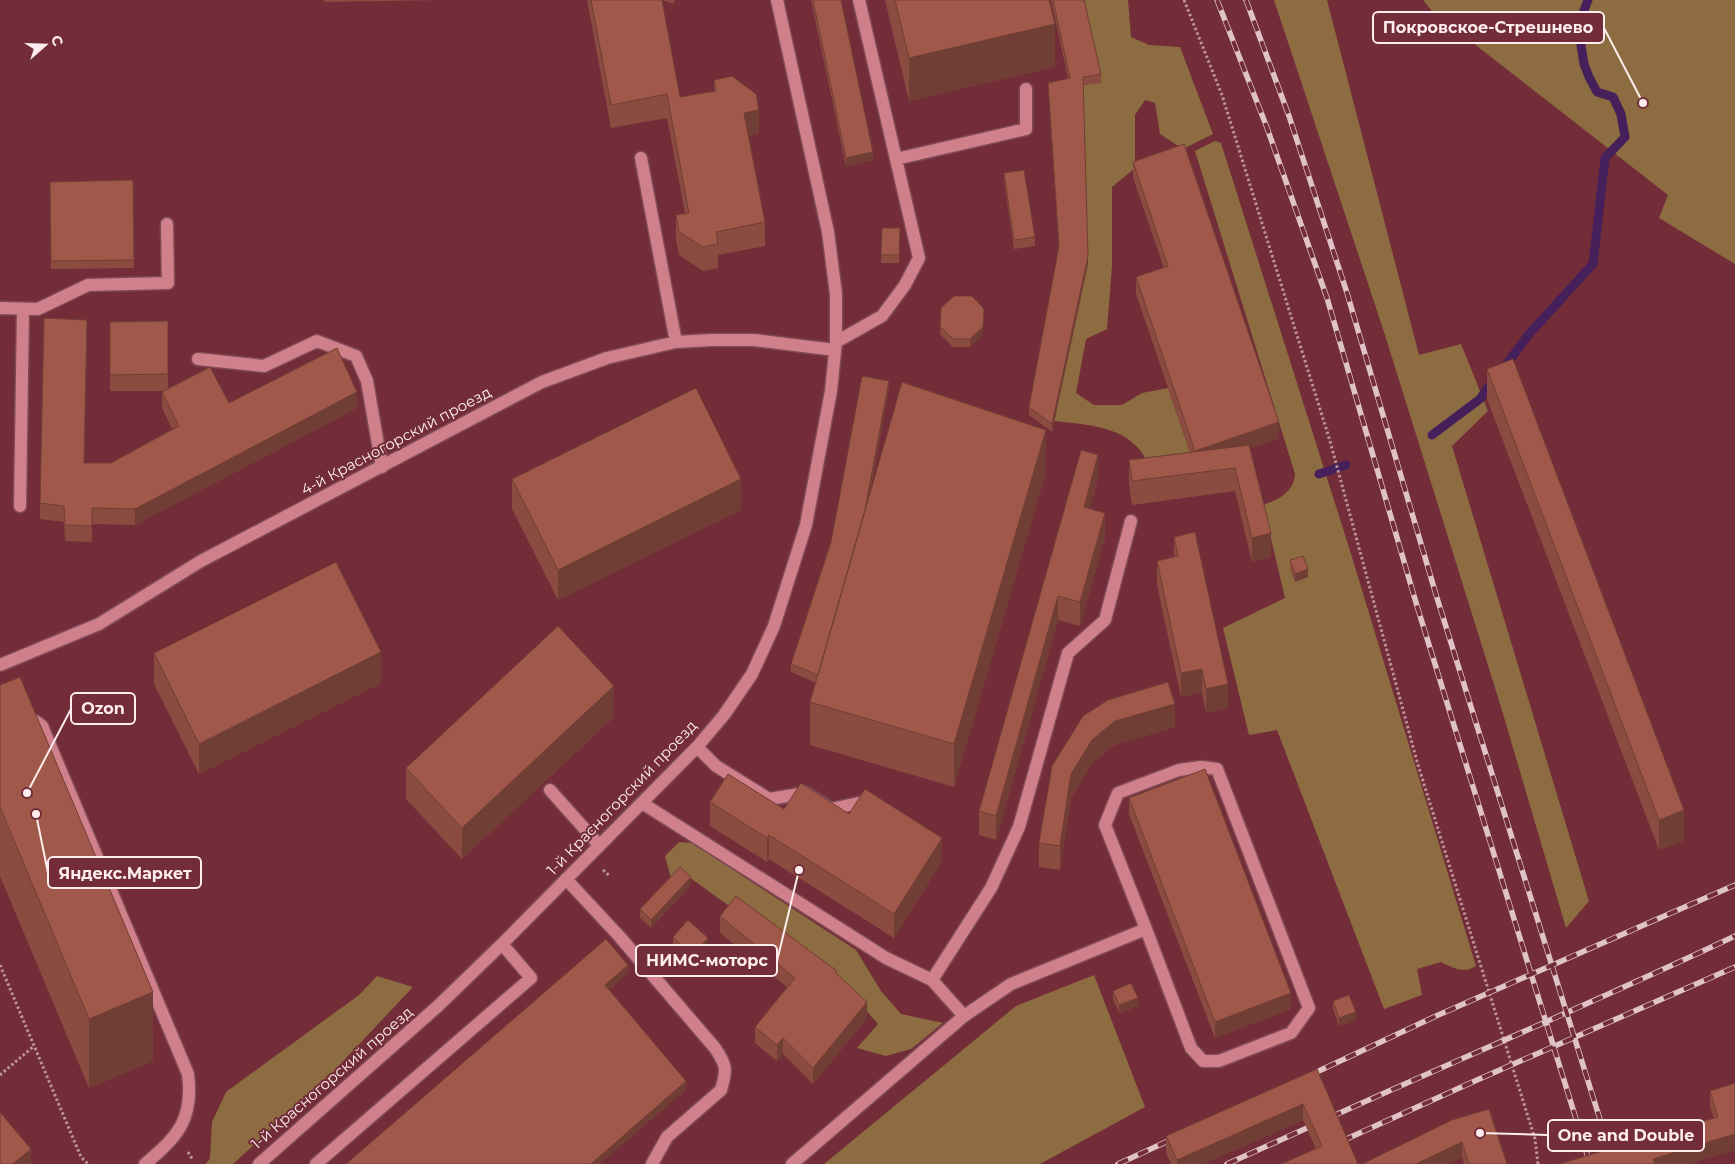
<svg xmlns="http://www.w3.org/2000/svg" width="1735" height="1164" font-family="Montserrat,sans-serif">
<rect width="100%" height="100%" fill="#722d39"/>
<path fill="#8d6c41" d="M1083,0h45l3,37 18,8 31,2 33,87 -30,15 -23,-15 -5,-31 -10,-3 -10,15v53l-23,19v79l-5,63 -21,10 -10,54 18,12h28l20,-12 26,-5 27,79 -46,-3c-4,-6 -8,-14 -14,-19 -20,-20 -55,-21 -81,-24l29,-336 18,-3z
M1274,0h53l92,355 42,-11 27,67 -36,35 137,455 -23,27 -65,-221 -116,-372z
M1423,0h312v264l-76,-46 9,-23 -236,-184z
M1215,141l6,2 131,414 124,409c-13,8 -22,2 -35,-4l-24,7 5,26 -38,14 -107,-279 -28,5 -26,-107 62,-30 -22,-93c15,-5 31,-13 32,-31l-100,-323z
M679,842l13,1 164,107 25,41 20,23 42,9 -32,26 -25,7 -29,-8 21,-24 -28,-32 -171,-122 -8,8 -6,-22z
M1094,975l51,132 -105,57h-216l192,-158z
M377,976l36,11 -82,87 -98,90h-28l5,-5 2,-37 14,-30 133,-97z"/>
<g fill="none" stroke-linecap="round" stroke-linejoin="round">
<path stroke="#46205a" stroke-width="9" d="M1503,369l27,-36 63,-69 12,-106 20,-21 -4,-23 -8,-17 -16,-5 -8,-15 -5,-13 -6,-38 10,-26
M1432,435l48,-36 13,-18
M1319,474l27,-9"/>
<defs>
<path id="minor" d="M641,158l35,184
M896,159l130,-30v-40
M0,308l38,1 50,-24 80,-2 -1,-59
M836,342l46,-26 23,-31 14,-27 -60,-258
M198,359l66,7 53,-25 39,15 11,25 15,86
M20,506l3,-197
M0,665l99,-41 102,-63 341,-179 65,-24 69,-16 35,-2h43l81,10
M0,725c16,-7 28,-12 42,1l146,348c6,46 -11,63 -43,90
M697,747l19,19 53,33 37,-6 25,16 37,-8 3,2
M550,790l49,55
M642,803l244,155 46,22 59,-92 28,-61 49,-174 37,-33 26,-99
M566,879l53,57 96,112c12,18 12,21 6,42l-54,47 -15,27
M964,1016l47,-32 135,-55 45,119 12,13h16l72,-28 18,-25 -92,-239 -16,-2 -22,3 -61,23 -13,32 41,104
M259,1164l179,-158 64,-62 195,-197 27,-32 28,-41 22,-48 32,-101 25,-134 5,-49v-48l-8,-62 -51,-232
M316,1164l215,-186 -29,-34
M792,1164l172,-148 -32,-36"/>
</defs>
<use href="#minor" stroke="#7f4956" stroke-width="15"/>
<path stroke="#bc9399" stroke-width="3" stroke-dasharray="2.5 2.5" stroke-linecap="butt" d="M1184,0l38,95 108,346 88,324 117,374 3,25
M603,870l7,6
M0,965l81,192 7,7
M0,1075l34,-29
M188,1152l5,8"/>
<use href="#minor" stroke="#cf808a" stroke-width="12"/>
<defs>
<path id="rail" d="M1217,0l49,125 61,173 90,308 173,558
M1246,0l43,116 58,177 90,305 176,563
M1306,1077l130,-61 299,-131
M1331,1117c135,-61 271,-118 404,-181
M1342,1141l135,-61 258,-113
M1118,1164l61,-28
M1227,1164l80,-36"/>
</defs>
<use href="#rail" stroke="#dfc3c6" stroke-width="5.5"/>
<use href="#rail" stroke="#722d39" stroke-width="4" stroke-dasharray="11" stroke-linecap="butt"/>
</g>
<path fill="#8a4c40" d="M324,0h122l-122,2z
M587,0h88l-2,4 -11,-4 18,97 34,-6v-11l45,54 -10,2 16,86v24l-47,9v13l-15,3 -24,-16 -3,-16v-24l9,-2 -18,-95 -56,10z
M811,0h30l32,160 -27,6z
M885,0h164l6,67 -146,34z
M1051,0h33l17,74v9l-18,2 5,179 -36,168 -23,-17v-8l30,-159 -11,-165 20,-5z
M1133,162l146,276 -29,10 21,109 -19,5 -17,-71 -103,14 -3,-22v-23l61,-8 -54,-158v-17l28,-9 -31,-90z
M1004,173l31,64v9l-21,3 -10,-68z
M133,180l1,88 -83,1 -1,-87z
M882,228h18l-1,35h-18z
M941,308l42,27 -13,12h-17l-13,-13z
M110,322l58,52v15l61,14 128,5 -222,117 -43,-1v18l-27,-1 -1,-19 -24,-3v-16l44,-40h27l61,-34 -10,-21v-16l3,-1h-55z
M1487,369l197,472 -25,9 -172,-451z
M889,389l-19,104 176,-21 -92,315 -144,-42v-43l6,-19 -25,-11v-8z
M1098,478l-8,30 15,29 -25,89 -22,-6 -62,220 -17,-5v-24z
M512,479l229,31 -183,90 -46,-91z
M1174,537l54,171 -22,5 -4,-21 -21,5 -24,-112v-24l17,-4z
M1290,560l18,17 -13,5 -5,-13z
M154,653l227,30 -182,91 -45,-90z
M1168,682l7,45 -60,18 -23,18 -21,35 -11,72 -21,-3v-24l13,-77z
M0,685l153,376 -64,27 -89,-212z
M614,717l-152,142 -56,-60v-31z
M1129,798l162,211 -76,29 -86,-224z
M710,802l74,7 65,5 93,47 -48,77 -125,-79 -2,3 -57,-36z
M691,885l-40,43 -11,-10v-9z
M720,916l117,58 30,44 -54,66 -30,-30 -6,7 -22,-18v-16l32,-40 -67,-54z
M673,937l35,9 -16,18 -19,-19z
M1113,991l25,15 -19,7 -6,-14z
M1333,1001l23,19 -17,6 -6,-17z
M1317,1069l41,95 -42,-15 -13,-29 -100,44h-32l-5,-11v-17z
M1710,1091l25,59 -46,14h-130l155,-46 -4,-11z
M1452,1120l55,44h-43z"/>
<path fill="#703e34" d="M1055,24v43l-146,34v-43z
M759,110v24l-15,3v-24z
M873,152v8l-27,6v-8z
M1088,256v8l-36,168v-8z
M984,309l-1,26 -13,12v-8z
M889,381v8l-32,169 -37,127z
M357,392v16l-222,117v-16z
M1279,422v16l-84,29v-16z
M1046,430v42l-92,315v-43z
M1098,455v23l-14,52v-23z
M741,479v31l-183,90v-30z
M1105,513v24l-25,89v-24z
M1271,533v24l-19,5v-24z
M1308,569v8l-13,5v-8z
M1058,596v24l-62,220v-24z
M381,652v31l-182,91v-30z
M1202,669v23l-21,5v-24z
M1228,684v24l-22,5v-24z
M614,686v31l-152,142v-31z
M1175,704v23l-60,18 -23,18 -21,35 -11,72v-24l11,-72 21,-34 23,-19z
M1684,810v31l-25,9v-30z
M769,835v24l-2,3v-24z
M942,838v23l-48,77v-24z
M691,877v8l-40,43v-8z
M708,938v8l-16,18v-8z
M628,965v8l-23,21v-9z
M153,992v69l-64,27v-69z
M1291,993v16l-76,29v-16z
M1138,998v8l-19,7v-8z
M867,1002v16l-54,66v-16z
M1356,1012v8l-17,6v-8z
M783,1038v16l-6,7v-16z
M686,1081v9l-86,74h-9z
M1303,1104v16l-100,44h-26v-4z
M1735,1134v16l-46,14h-36v-5z
M1462,1142v16l-13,6h-33z
M31,1149v15h-18z"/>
<path fill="#a0584a" stroke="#703e34" d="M591,0h71l18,97 36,-6 -2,-11 18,-4 24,18 3,16 -15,3 21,109 -49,10 2,12 -15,3 -24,-15 -3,-17 13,-2 -22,-119 -56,11z
M813,0h28l32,152 -27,6z
M895,0h154l6,24 -146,34z
M1053,0h31l17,74 -18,3 5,179 -36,168 -23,-17 30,-161 -11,-163 22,-5z
M1184,144l95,278 -84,29 -59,-174 32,-11 -35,-104z
M1024,170l11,67 -21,3 -10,-67z
M133,180l1,80 -83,1 -1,-79z
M882,228h18l-1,27h-18z
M954,296h18l12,13 -1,18 -13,12h-17l-13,-13 1,-18z
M44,318l43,2 -3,143h27l68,-37 -17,-34 48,-25 19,36 108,-55 20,44 -222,117 -43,-1v18l-27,-1 -1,-19 -24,-3z
M168,321v53l-58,1v-53z
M1513,359l171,451 -25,10 -172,-451z
M862,376l27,5 -24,129 -47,165 -27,-11 40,-122z
M902,382l144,48 -92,314 -144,-42z
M696,388l45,91 -183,91 -46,-91z
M1249,445l22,88 -19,5 -17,-70 -103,13 -3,-21z
M1081,450l17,5 -14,52 21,6 -25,89 -22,-6 -62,220 -17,-5z
M1195,532l33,152 -22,5 -4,-20 -21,4 -24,-112 21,-5 -4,-19z
M1303,556l5,13 -13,5 -5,-14z
M336,562l45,90 -182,92 -45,-91z
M558,626l56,60 -152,142 -56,-60z
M20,677l133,315 -64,27 -89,-212v-122z
M1168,682l7,22 -60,17 -23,19 -21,34 -11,72 -21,-3 13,-77 31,-50 25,-16z
M1205,769l86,224 -76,29 -86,-224z
M728,774l56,35 17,-26 48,31 16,-25 77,49 -48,76 -125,-79 -2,3 -57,-36z
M680,867l11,10 -40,43 -11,-11z
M736,896l101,75 -1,2 31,29 -54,66 -30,-30 -6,7 -22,-18 40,-49 -75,-62z
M688,920l20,18 -16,18 -19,-19z
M606,939l22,26 -23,20 81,96 -95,83h-245z
M1131,983l7,15 -19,7 -6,-14z
M1349,995l7,17 -17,6 -6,-17z
M1317,1069l41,95h-77l41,-18 -19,-42 -126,56 -11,-24z
M1735,1083v51l-82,25 2,5h-96l159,-47 -8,-26z
M1489,1109l18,55h-38l-7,-22 -46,22h-54l90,-44z
M0,1112l31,37 -18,15h-13z"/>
<g text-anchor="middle" stroke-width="4" stroke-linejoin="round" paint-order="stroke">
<g font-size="15" fill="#feedee" stroke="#722d39">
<text transform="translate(396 441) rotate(-28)" y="5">4-й Красногорский проезд</text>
<text transform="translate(622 798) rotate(-46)" y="5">1-й Красногорский проезд</text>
<text transform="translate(332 1078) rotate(-41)" y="5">1-й Красногорский проезд</text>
</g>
</g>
<path fill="none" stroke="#feedee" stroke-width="2" d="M1643 103L1604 28M27 793L71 709M36 814L48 873M799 870L777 961M1480 1133L1548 1135"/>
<g fill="#feedee" stroke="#722d39" stroke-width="2">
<circle cx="1643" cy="103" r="5"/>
<circle cx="27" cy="793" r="5"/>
<circle cx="36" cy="814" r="5"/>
<circle cx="799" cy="870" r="5"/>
<circle cx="1480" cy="1133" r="5"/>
</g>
<g fill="#722d39" stroke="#feedee" stroke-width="2">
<rect x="1373" y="12" width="231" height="31" rx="5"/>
<rect x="71" y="693" width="64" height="31" rx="5"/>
<rect x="48" y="857" width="153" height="31" rx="5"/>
<rect x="636" y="945" width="141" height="31" rx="5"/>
<rect x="1548" y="1120" width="156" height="31" rx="5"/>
</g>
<g font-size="16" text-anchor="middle" font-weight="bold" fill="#feedee">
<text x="1488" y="33">Покровское-Стрешнево</text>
<text x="103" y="714">Ozon</text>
<text x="125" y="879">Яндекс.Маркет</text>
<text x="707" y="966">НИМС-моторс</text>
<text x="1626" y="1141">One and Double</text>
</g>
<g transform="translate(45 45) rotate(70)" stroke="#722d39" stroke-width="4" paint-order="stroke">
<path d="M0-4L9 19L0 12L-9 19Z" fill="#feedee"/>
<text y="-8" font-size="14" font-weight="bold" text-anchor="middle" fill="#feedee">С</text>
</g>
</svg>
